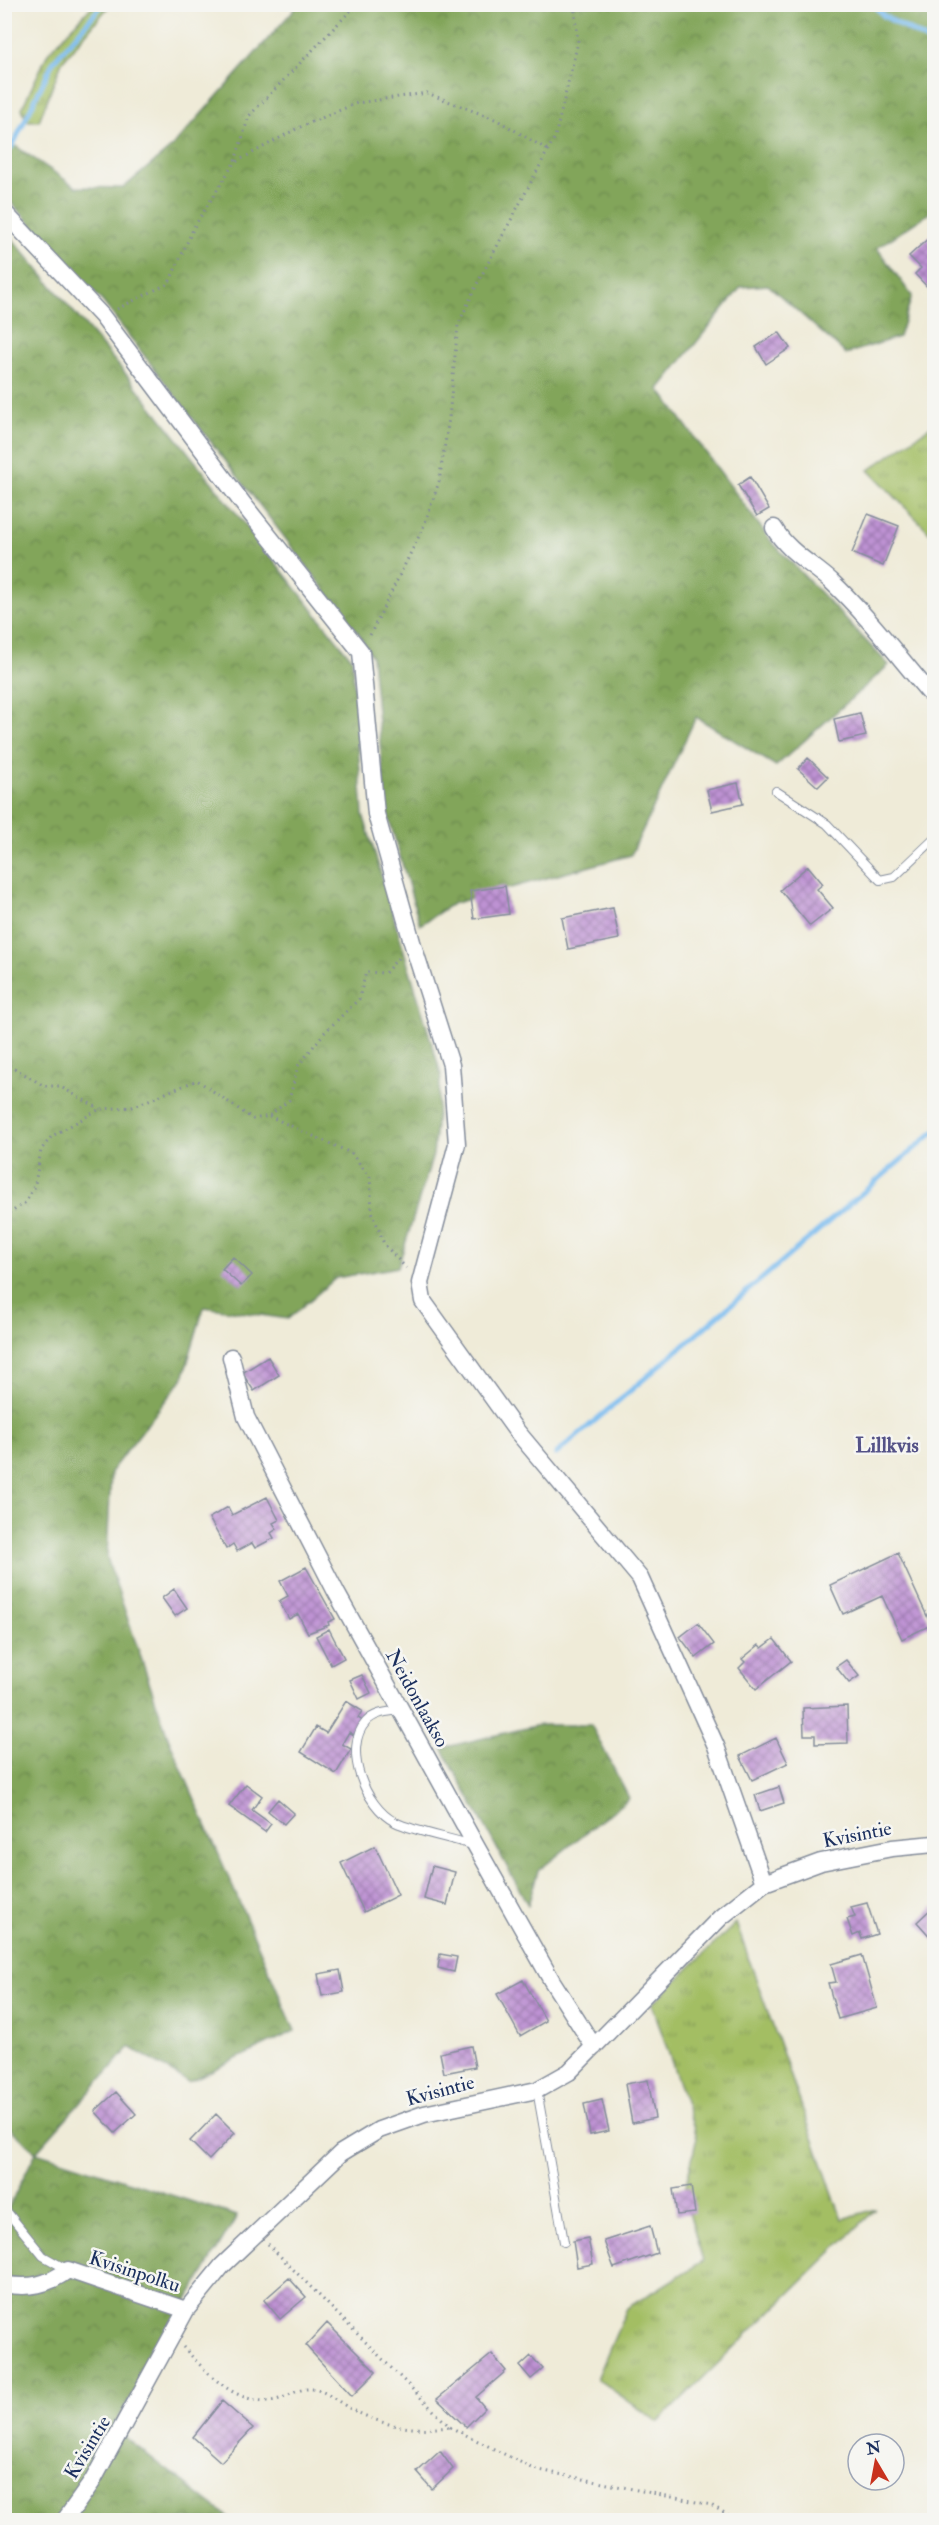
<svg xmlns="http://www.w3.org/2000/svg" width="939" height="2525" font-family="'IM FELL Double Pica',serif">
<defs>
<pattern id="grass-tufts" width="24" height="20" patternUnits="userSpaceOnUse" patternTransform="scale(1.5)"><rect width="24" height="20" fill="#a3be64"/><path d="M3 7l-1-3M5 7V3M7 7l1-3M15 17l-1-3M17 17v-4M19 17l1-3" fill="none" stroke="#849b56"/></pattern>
<pattern id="forest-crowns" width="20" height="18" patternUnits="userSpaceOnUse" patternTransform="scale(1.5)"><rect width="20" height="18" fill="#82a55a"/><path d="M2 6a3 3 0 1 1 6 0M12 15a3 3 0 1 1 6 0" fill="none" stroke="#6a874e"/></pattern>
<pattern id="building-cross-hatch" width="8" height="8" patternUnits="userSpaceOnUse" patternTransform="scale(1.5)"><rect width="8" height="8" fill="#be92d3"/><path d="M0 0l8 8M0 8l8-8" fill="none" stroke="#9a78ae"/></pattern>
</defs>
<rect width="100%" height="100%" fill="#f6f6f2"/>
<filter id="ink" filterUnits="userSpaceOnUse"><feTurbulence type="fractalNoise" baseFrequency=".0167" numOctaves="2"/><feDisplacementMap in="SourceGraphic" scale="12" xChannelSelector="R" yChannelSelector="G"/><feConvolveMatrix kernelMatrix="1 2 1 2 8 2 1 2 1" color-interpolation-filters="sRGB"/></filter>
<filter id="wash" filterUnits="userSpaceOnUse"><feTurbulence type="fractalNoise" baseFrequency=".008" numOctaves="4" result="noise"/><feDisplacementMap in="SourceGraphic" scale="24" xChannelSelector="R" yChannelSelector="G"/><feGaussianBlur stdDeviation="1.35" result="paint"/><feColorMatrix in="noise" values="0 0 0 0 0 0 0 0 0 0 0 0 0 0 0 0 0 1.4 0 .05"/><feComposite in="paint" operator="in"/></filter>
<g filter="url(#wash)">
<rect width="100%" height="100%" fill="#efebd8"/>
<path fill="url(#grass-tufts)" stroke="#5f7661" stroke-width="1.5" d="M94,4l16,1 -48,57 -23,59h-13l-4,-13 26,-55z
M934,424v113l-65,-67z
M736,1923l106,296 34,-10 -218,213 -61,-43 30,-71 76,-47 -19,-67 13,-57 -45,-133z"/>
<path fill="url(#forest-crowns)" stroke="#4e6a5c" stroke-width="1.5" d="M298,5h636v205l-57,38 35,48 -13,41 -53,17 -78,-69 -27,2 -82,102 112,152 118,124 -113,101 -80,-49 -65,138 -179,49 -32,21 -34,-117 -14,-151 -13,-23 -256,-332 -98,-106v-57l71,48 47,1 49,-41z
M5,230l125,149 222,280 11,155 78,260 -8,81 -35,112 -62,11 -48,41 -84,-12 -21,71 -72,93 -4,87 61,179 127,294 -107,51 -58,-35 -94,105 201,64 -124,212 119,92h-227l-1,-303 32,-65 -32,-29z
M539,1725h52l38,73 -91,73 -10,34 -86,-157z"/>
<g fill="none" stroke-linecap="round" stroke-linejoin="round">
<path stroke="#7abcef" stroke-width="5" d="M873,4l11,12 50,28
M4,139l9,6 -9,11
M13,145l40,-83 50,-58
M556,1454l378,-322"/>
</g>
<g id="blocks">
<path fill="url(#building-cross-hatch)" d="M932,235l2,3 -1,55 -18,-19 6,-6 -12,-12z
M779,332l11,16 -24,16 -10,-17z
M750,477l19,32 -12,7 -19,-31z
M868,514l31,12 -16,40 -31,-13z
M860,713l6,23 -27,6 -5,-23z
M808,758l20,19 -10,10 -20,-18z
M738,783l5,21 -31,7 -5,-21z
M808,866l15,18 -6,5 16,19 -23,18 -30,-36z
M505,886l4,28 -35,5 -4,-28z
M613,908l6,31 -51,10 -6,-31z
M233,1257l19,18 -11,11 -19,-17z
M268,1357l11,18 -25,16 -12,-18z
M267,1497l12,23 -6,3 4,6 -6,4 3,5 -19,10 -3,-5 -15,8 -4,-7 -7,5 -17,-31 19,-11 4,8z
M898,1553l33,72 -29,14 -20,-43 -39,18 -13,-29z
M306,1567l29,52 -7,3 1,3 -21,8 -10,-19 -9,5 -10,-18 9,-5 -8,-15z
M174,1589l13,19 -12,8 -13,-18z
M698,1623l16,21 -18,14 -16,-21z
M329,1629l15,29 -13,7 -15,-29z
M774,1639l17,22 -35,28 -17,-21 6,-6 -3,-3 17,-14 3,3z
M846,1660l13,16 -10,7 -13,-16z
M362,1675l9,18 -12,6 -9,-19z
M346,1701l16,10 -4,7 5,3 -9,14 -5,-3 -7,12 9,5 -15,25 -35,-22 15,-25 10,6z
M847,1706l1,37 -33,1v-9h-11l-1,-27z
M776,1738l12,25 -36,17 -12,-24z
M246,1784l16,12 -10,14 19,14 -6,8 -36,-26z
M779,1787l5,16 -24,8 -5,-16z
M278,1799l16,14 -10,11 -16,-13z
M375,1846l23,49 -34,17 -23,-49z
M432,1866l23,6 -8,33 -23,-6z
M867,1903l10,31 -15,5 -2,-6 -7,3 -6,-17 8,-2 -4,-10z
M934,1906v35l-17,-19z
M440,1954l17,3 -3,15 -16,-4z
M862,1955l15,53 -39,11 -10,-36 8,-1 -5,-18z
M340,1970l4,22 -22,4 -4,-22z
M523,1980l23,41 -26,15 -23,-42z
M471,2046l4,21 -31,6 -4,-20z
M648,2080l7,38 -23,5 -7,-39z
M116,2092l20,22 -21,19 -20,-22z
M602,2100l7,31 -19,4 -6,-31z
M216,2114l19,19 -26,27 -19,-19z
M691,2186l4,27 -18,2 -4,-26z
M650,2226l7,27 -43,15 -10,-27z
M588,2238l5,26 -16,3 -4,-26z
M289,2278l17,19 -26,22 -16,-19z
M327,2323l49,49 -24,24 -46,-50z
M492,2354l14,17 -30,26 9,11 -19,19 -29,-28z
M531,2356l12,13 -12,10 -11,-13z
M222,2401l31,27 -32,34 -28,-25z
M440,2451l13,18 -21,20 -15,-17z"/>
</g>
</g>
<g filter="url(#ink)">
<use href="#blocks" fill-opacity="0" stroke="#858d9b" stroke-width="1.5"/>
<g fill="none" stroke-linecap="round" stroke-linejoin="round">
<defs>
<path id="lane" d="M776,791l51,33 53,56 14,-3 40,-38
M400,1710c-12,2 -25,2 -34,12 -24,26 -1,85 29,100 21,10 56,16 80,24
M537,2090l27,152
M4,2208l39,48 25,14"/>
<path id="street" d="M4,212l98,104 142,189 117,147 15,162 36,128 39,123 6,79 -37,139 3,18 92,128 125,149 76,168 48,137
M774,528c14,24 37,35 57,53 38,36 69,78 103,117
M231,1357l15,60 90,175 140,254 76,135 42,66
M4,2284c25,5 44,1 64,-14l118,40
M65,2520l27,-38 94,-172 36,-44 119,-113 38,-23 45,-16 113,-24 32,-18 152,-155 43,-34 57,-21 71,-14 42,-4"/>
</defs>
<use href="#lane" stroke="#858d9b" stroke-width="10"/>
<use href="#street" stroke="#858d9b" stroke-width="19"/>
<path stroke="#858d9b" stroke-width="3" stroke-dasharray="1.5 4.5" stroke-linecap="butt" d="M235,161l14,-45 108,-112
M4,258l4,-15
M117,309l52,-26 25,-56 40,-64 64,-35 59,-25 70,-10 70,27 51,30
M370,635l53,-107 16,-46 10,-64 9,-93 19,-41 78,-147 23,-95 -4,-38
M4,1062l40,24h15l41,23
M269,1116l82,37 19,24 2,34 12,33 22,24
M4,1167l4,2 -4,15
M4,1217l22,-15 9,-18 6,-34 11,-14 48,-27 32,-2 65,-27 56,39 16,-3 20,-16 9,-34 26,-33 35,-34 7,-27 19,1 13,-15
M268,2244l182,183 84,42 177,36 26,15
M183,2347c24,25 48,55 86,54 15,0 27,-14 44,-12 11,1 26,13 36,19 37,19 60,23 101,19"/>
<use href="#lane" stroke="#fff" stroke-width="8"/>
<use href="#street" stroke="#fff" stroke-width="16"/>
</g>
</g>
<g text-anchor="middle" stroke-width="5" stroke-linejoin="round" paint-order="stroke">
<g font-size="20" fill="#1b2f5e" stroke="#f6f6f2">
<text transform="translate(418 1698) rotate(61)" y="7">Neidonlaakso</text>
<text transform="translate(857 1834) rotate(-11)" y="7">Kvisintie</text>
<text transform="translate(440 2090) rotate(-15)" y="7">Kvisintie</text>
<text transform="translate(135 2271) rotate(18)" y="7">Kvisinpolku</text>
<text transform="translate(87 2447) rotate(-59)" y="7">Kvisintie</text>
</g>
<g font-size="21" font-weight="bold" fill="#545287" stroke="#f6f6f2">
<text x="887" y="1452">Lillkvis</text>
</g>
</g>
<rect width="939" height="2525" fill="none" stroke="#f6f6f2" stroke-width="24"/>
<g transform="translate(876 2462) rotate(350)"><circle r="28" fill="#f6f6f2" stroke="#9ea6b7" stroke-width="1.5"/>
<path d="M0-4.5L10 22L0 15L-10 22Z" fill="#c8321e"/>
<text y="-9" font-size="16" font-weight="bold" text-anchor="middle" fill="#1b2f5e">N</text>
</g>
</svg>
